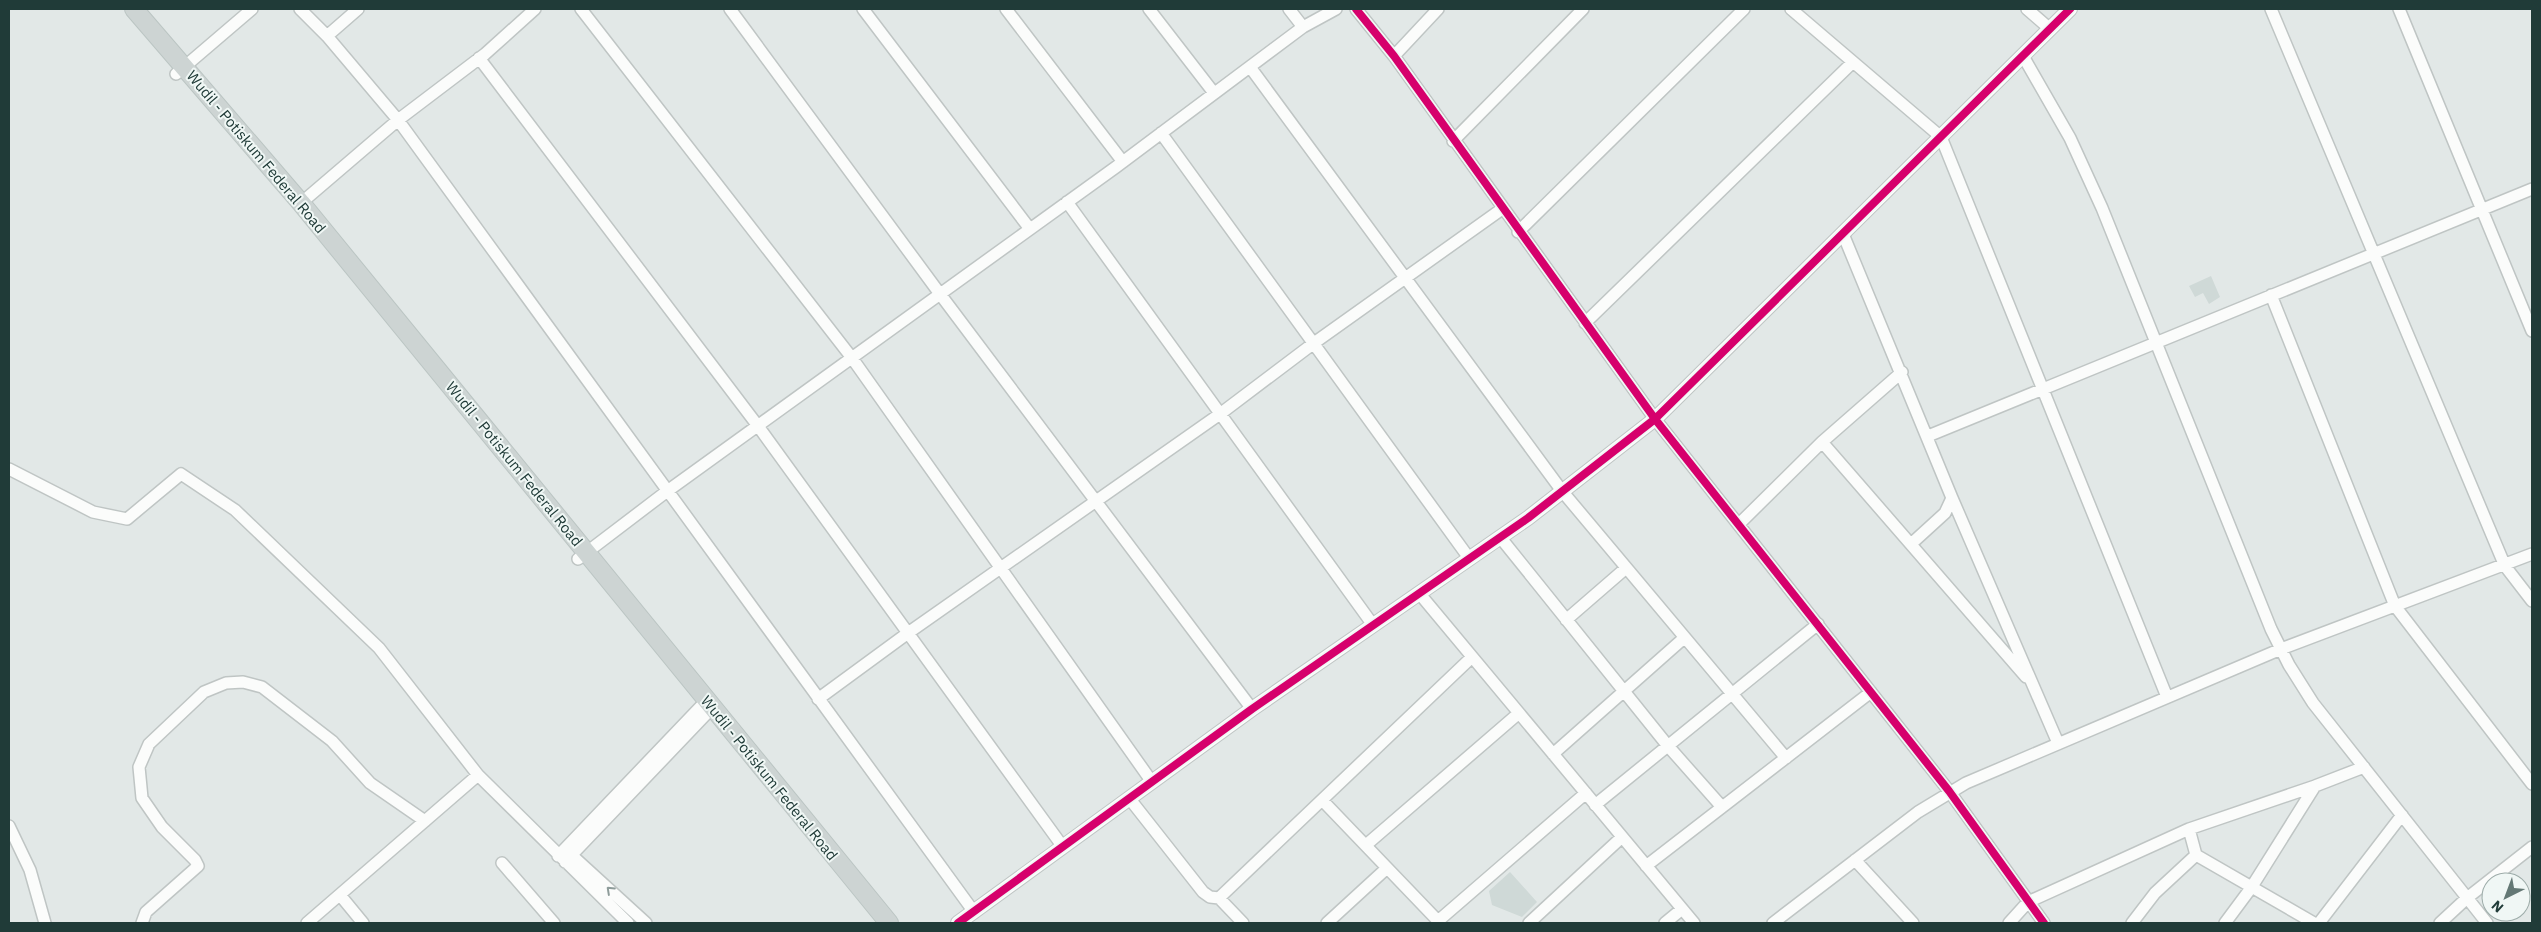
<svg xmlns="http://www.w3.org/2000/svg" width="2541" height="932" font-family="'IBM Plex Sans',sans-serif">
<rect width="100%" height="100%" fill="#e2e8e7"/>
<path fill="#cfd9d7" d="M2211,276l9,21 -11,7 -6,-11 -8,4 -6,-11z
M1510,872l27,30 -15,15 -30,-12 -3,-14z"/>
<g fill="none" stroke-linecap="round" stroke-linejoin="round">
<defs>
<path id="minor" d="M300,9l27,27 71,84 576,792
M581,9l271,349 300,424
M730,9l210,285 312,415
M863,9l167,220
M1006,9l117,153
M1149,9l65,84
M1289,9l14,18
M1356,9l38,47 261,363 294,372 95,132
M1791,9l150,128 226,560
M2027,9l23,20
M2271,9l234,557 27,35
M2399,9l133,322
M327,36l31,-27
M1394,56l44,-47
M2023,56l47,82 32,70 169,421 18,36 24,38 174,220
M479,58l279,368 305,421
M1250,67l312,424 224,267
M176,74l76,-65
M1161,133l308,425
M1453,141l130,-132
M1067,202l306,423
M301,203l97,-83 87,-66 50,-45
M1518,232l226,-223
M1843,234l109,264 106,245
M2271,295l124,311 137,178
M1585,323l268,-261
M1928,436l604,-247
M1822,442l204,235
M9,469l84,43 34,7 54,-45 54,36 144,138 99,127 150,148
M1739,524l83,-82 80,-70
M1500,537l168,209 54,61
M1911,544l34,-31 7,-15
M578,559l88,-67 450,-325 187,-140 33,-18
M1419,593l275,330
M1566,620l60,-52
M818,699l90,-66 312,-219 94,-71 188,-134
M1553,754l131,-116
M1129,798l74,94 7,5 9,1 253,-241
M1322,800l118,123
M1595,805l223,-181
M9,826l21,44 15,53
M2189,829l7,26 118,68
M1366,845l153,-132
M566,850l80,73
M558,856l148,-155
M1855,860l58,63
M565,862l147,-154
M502,863l52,60
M1646,866l225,-174
M340,895l23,28
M1219,898l24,25
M1438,921l148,-128
M142,923l4,-11 52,-46 -3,-6 -33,-33 -20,-29 -3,-31 10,-23 55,-52 22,-9 17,-1 19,5 70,54 38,42 55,38
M307,923l171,-148
M1327,923l60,-55
M1529,923l93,-86
M1665,923l17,-14
M1773,923l145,-111 48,-29 315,-134 251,-95
M2009,923l19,-21 161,-73 126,-43 49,-19
M2132,923l23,-30 41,-38
M2225,923l26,-35 64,-102
M2319,923l83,-108
M2440,923l27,-25 65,-51"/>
<path id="tertiary" d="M958,923l294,-214 276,-191 127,-99 415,-410"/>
<path id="primary" d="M134,9l167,194 588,720"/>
</defs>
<use href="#minor" stroke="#bfc5c4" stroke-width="14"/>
<use href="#tertiary" stroke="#bfc5c4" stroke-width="16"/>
<use href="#primary" stroke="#bbc5c3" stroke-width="20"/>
<use href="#minor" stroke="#fbfcfb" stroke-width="11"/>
<use href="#tertiary" stroke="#fbfcfb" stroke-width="14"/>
<use href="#primary" stroke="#cdd4d3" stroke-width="18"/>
<defs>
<path id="cycleway" d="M1356,9l38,47 261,363 294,372 95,132
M958,923l294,-214 276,-191 127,-99 415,-410"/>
</defs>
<use href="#cycleway" stroke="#f0f7f5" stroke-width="11"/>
<use href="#cycleway" stroke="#d6006c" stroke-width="8"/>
</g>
<defs><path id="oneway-chevron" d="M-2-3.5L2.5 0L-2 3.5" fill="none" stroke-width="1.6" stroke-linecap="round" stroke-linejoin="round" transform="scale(1.25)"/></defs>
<use stroke="#8e9c9a" href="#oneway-chevron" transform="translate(610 890) rotate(-137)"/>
<g text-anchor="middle" stroke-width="4" stroke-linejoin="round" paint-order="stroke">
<g font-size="15" fill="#203b38" stroke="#f0f7f5">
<text transform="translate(256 152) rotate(50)" y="5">Wudil - Potiskum Federal Road</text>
<text transform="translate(514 464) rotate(51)" y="5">Wudil - Potiskum Federal Road</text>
<text transform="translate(769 778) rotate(51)" y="5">Wudil - Potiskum Federal Road</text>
</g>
</g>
<rect width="2541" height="932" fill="none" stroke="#203b38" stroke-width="20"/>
<g transform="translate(2506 897) rotate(222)"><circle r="24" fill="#f0f7f5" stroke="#9daca9"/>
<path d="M0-4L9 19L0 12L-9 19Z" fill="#647875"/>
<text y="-8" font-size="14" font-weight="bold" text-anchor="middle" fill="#203b38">N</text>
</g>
</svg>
